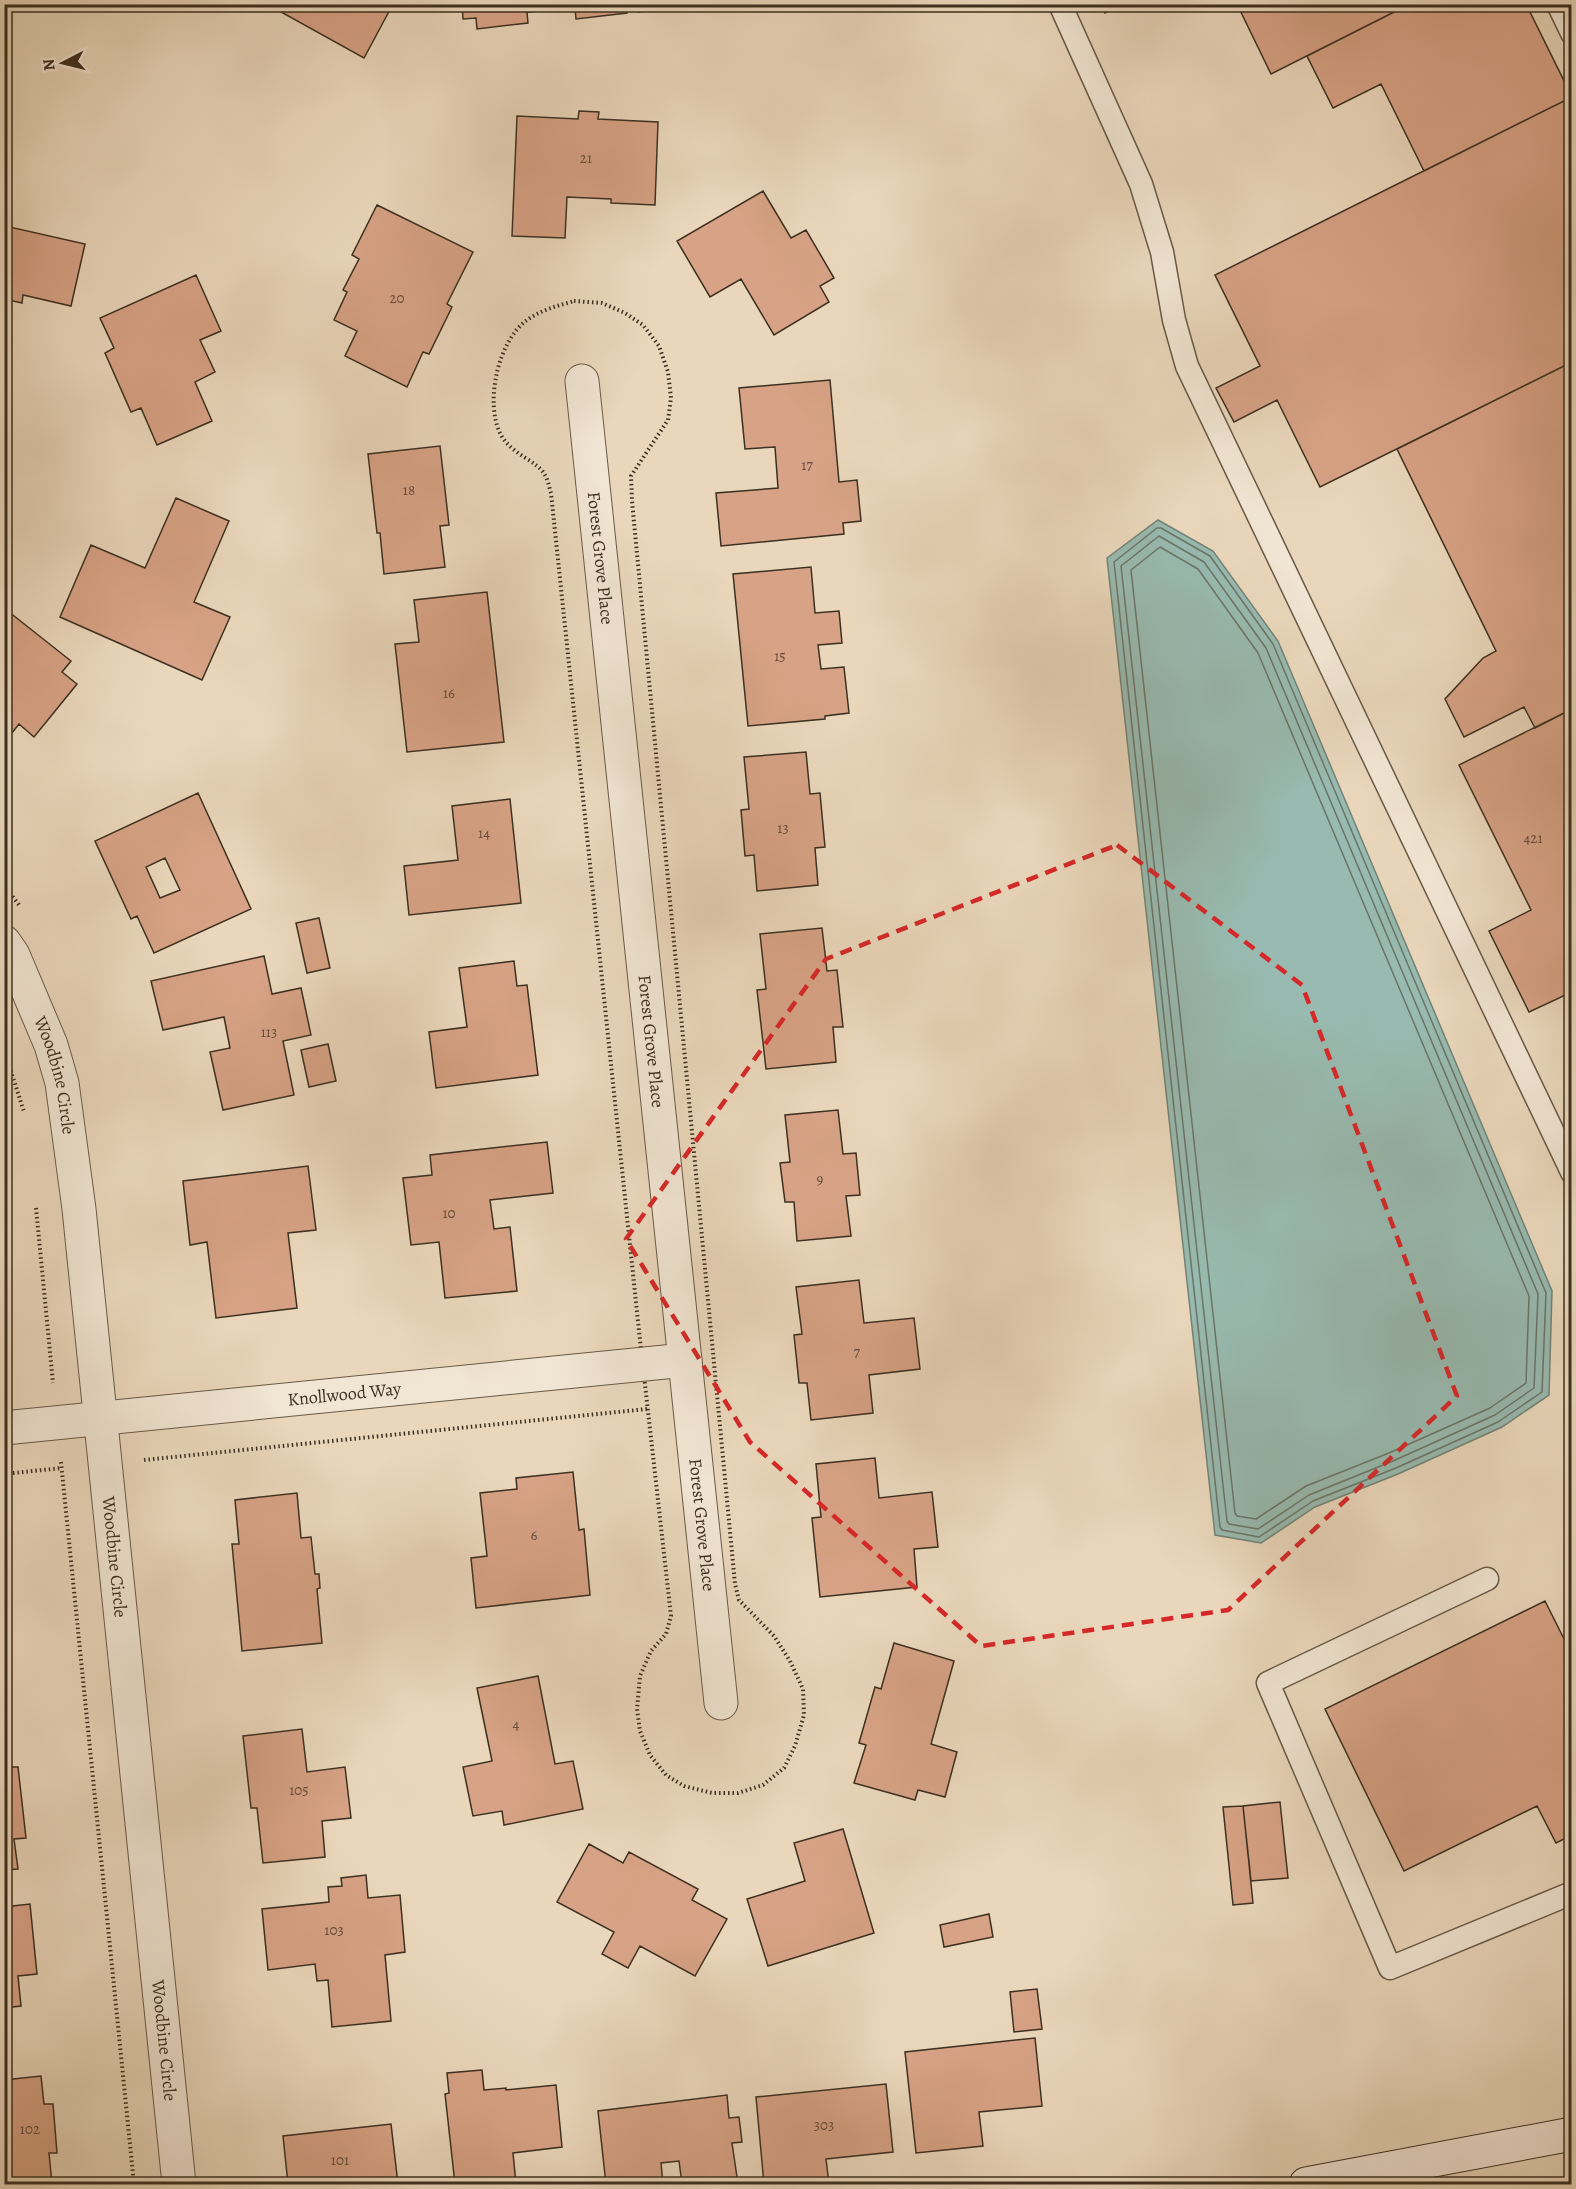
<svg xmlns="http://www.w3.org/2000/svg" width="1576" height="2189" font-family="Alegreya,serif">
<rect width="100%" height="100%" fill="#ead7bb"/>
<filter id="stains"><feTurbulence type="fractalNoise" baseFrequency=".00333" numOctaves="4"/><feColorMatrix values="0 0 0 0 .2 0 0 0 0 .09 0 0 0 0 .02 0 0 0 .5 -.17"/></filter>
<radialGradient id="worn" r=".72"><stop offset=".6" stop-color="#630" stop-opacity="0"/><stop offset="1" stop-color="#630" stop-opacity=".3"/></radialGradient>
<path fill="#98bab0" stroke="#738376" stroke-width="1.5" d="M1158,520l55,31 65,90 274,650 -3,104 -47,32 -104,47 -83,33 -54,36 -46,-8 -108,-977z"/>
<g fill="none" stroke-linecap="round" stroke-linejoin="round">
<path stroke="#6a7568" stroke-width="1.5" d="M1157,528h4l49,28 63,88 273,649 -4,99 -44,30 -102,46 -83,33 -54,36 -37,-7 -2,-3 -106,-965z
M1159,536l45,26 62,86 272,646 -4,94 -39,27 -102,46 -84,34 -51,34 -29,-5 -2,-3 -106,-955z
M1160,547l38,22 60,84 271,643 -3,87 -36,25 -101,45 -83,33 -50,33 -19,-3 -2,-3 -104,-943z"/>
</g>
<path fill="#d7a285" stroke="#3c3020" stroke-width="1.5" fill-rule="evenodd" d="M285,4h108l-29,54 -83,-46z
M462,4h164l1,9 -51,6 -1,-11 -48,4 1,11 -51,6 -1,-11 -13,1z
M638,4h54v2l-54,6z
M1101,4h21l-17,9z
M1237,4h173l-139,70z
M1410,4h116l46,93 -148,74 -43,-87 -48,24 -26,-52z
M1572,97v265l-252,125 -43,-87 -43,22 -18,-34 44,-22 -45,-91z
M579,111l20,1 -1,7 60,3 -3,83 -44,-2v-4l-44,-2 -2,41 -53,-2 5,-120 61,3z
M763,191l28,47 15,-8 28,48 -14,8 9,16 -55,33 -33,-56 -31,18 -33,-56z
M4,200l6,1 -5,25 80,18 -14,62 -48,-11 -1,8 -18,-4z
M377,205l96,47 -26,52 5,3 -23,47 -6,-2 -16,35 -62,-31 12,-25 -23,-11 13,-28 -4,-2 16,-31 -7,-4z
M196,275l25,56 -21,9 15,32 -20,10 17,39 -55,24 -16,-37 -10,4 -26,-59 9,-5 -14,-30z
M1572,362v347l-37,19 -11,-21 -60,30 -19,-38 38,-41 13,-7 -99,-202z
M830,380l9,102 18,-2 4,41 -18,2 1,11 -123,12 -5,-53 62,-5 -3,-41 -30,2 -6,-61z
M440,446l9,79 -9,1 5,41 -61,7 -4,-41h-3l-9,-79z
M176,498l53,23 -35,81 36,15 -28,63 -142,-63 31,-72 54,23z
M811,567l4,46 24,-2 3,32 -24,2 3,24 23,-2 5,46 -24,3v3l-77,7 -15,-152z
M487,592l17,150 -97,10 -12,-108 24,-2 -5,-42z
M4,608l67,53 -9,11 15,12 -43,53 -15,-13 -15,19z
M1572,709v283l-43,20 -40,-81 42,-21 -72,-145z
M806,752l4,42 10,-1 5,54 -10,1 3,37 -61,6 -3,-36 -9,1 -4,-46 8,-1 -5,-52z
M198,793l53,116 -97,44 -17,-37 -6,3 -36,-78zM165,858l15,32 -20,8 -14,-31z
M510,799l11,104 -112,12 -5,-49 54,-6 -6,-54z
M319,918l11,50 -23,5 -11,-50z
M822,928l5,43 10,-1 6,57h-10l3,35 -70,7 -9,-79 9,-1 -6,-55z
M264,956l8,38 29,-6 10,47 -28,6 11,54 -71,15 -13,-58 20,-4 -6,-31 -61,13 -12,-49z
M514,961l3,25 10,-1 11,90 -102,13 -7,-56 38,-5 -8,-59z
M328,1044l8,37 -27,6 -8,-37z
M838,1110l5,44 13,-1 4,42 -14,1 5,40 -54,5 -3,-39h-9l-5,-39 10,-1 -5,-47z
M547,1142l6,51 -63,7 4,29 16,-2 7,64 -72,7 -6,-56 -28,3 -8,-67 29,-3 -2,-20z
M308,1166l8,64 -28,3 9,75 -81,10 -9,-76 -17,3 -7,-64z
M859,1280l5,43 50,-5 6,51 -51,6 4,38 -62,7 -4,-37h-8l-5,-48 8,-1 -6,-47z
M875,1458l4,40 53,-6 6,55 -24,2 3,38 -97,10 -8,-79 9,-1 -5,-53z
M573,1472l6,58 5,-1 6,66 -114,13 -5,-50 16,-2 -7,-63 37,-4 -1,-11z
M297,1493l4,45 10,-1 4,37h4l1,14 -3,1 5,54 -80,8 -10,-107h7l-4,-44z
M1545,1601l27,54v180l-16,8 -19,-37 -133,65 -79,-162z
M894,1643l60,18 -23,83 26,8 -12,45 -27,-7 -3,10 -61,-17 12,-38 -7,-2 16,-56 6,2z
M538,1676l17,88 18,-3 10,48 -79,16 -2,-14 -29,5 -10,-49 29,-6 -15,-73z
M4,1724h3l4,43h7l8,71 -12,1 4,30 -14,1z
M302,1729l5,43 38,-5 6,51 -29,3 3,36 -62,6 -6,-55h-6l-8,-72z
M1280,1802l8,76 -37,3 -8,-75z
M1243,1806l10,97 -20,2 -10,-98z
M843,1829l31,104 -106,33 -21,-67 58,-18 -11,-38z
M589,1844l34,19 6,-11 69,37 -6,11 35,19 -32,57 -55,-30 -12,22 -26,-14 12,-22 -57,-30z
M366,1875l2,23 32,-3 5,57 -20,3 6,66 -59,6 -4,-47 -11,1 -2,-17 -47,6 -6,-61 67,-7 -1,-15 14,-1 -1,-8z
M30,1904l7,70 -19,2 3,30 -17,2v-101z
M989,1914l4,23 -49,10 -4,-22z
M1037,1989l5,40 -28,3 -4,-40z
M1035,2038l7,68 -63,6 4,34 -67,7 -11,-101z
M482,2070l2,20 22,-2v2l50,-5 6,62 -49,6 3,31h-61l-10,-90 4,-1 -2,-20z
M41,2076l3,28h9l4,49h-8l3,31h-48v-104z
M886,2084l7,68 -67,7 3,25h-65l-8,-87z
M727,2095l2,23 10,-1 3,25 -10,1 6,41h-56l-3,-23 -18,2 2,21h-57l-8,-73z
M391,2124l7,60h-110l-5,-48z"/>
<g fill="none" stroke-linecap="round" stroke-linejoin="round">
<defs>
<path id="lane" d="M1060,4l81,180 21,68 12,68 13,46 385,806
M1558,4l14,29
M1487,1579l-219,104 122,285 182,-75"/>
<g id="street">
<path id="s1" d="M582,381l139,1322"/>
<path id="s2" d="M4,942l9,13 38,90 11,38 17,126 100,975"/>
<path id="s3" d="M4,1428l681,-68"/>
</g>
<path id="secondary" d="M1306,2184l266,-50"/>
</defs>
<use href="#lane" stroke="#685a47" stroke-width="25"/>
<use href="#street" stroke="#685a47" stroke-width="35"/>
<use href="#secondary" stroke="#3c3020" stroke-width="35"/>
<path stroke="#3c3020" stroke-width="4" stroke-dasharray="1.5 3" stroke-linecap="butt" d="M574,301l28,2 23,10 18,12 16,21 9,26 3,26 -3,22 -37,56 1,25 103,1083 4,16 35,36 16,25 13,28 1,26 -9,31 -11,22 -21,17 -25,8h-26l-28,-7 -18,-11 -16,-20 -10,-24 -3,-22 3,-33 11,-25 15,-17 5,-18 -32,-285 -88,-838c-2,-6 -3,-13 -6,-18 -7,-14 -33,-20 -44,-40 -17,-32 -3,-94 26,-115 14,-10 30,-14 47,-19z
M4,886l16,20
M4,1049l20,63
M36,1208l17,175
M144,1460l503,-51
M61,1462l73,722
M4,1474l58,-6
M1056,2184l12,-4 1,4"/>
<use href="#lane" stroke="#f1e5d3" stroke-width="22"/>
<use href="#street" stroke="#f1e5d3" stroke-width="33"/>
<use href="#secondary" stroke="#f1e5d3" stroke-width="33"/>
</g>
<path fill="none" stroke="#d62828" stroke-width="4.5" stroke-dasharray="12 8" stroke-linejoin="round" d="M1117,845l185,140 155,411 -229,214 -247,36 -231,-204 -124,-203 200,-280z"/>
<g text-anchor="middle" stroke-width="4.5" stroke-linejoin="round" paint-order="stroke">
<g font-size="15" fill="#634c39">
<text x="586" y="163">21</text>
<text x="397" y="303">20</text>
<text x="807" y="470">17</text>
<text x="409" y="495">18</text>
<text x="780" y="661">15</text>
<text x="449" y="698">16</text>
<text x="783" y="833">13</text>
<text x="484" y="838">14</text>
<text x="1533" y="843">421</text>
<text x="269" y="1037">113</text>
<text x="820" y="1184">9</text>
<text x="449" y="1218">10</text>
<text x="857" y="1357">7</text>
<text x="534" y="1540">6</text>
<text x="516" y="1729">4</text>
<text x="299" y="1795">105</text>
<text x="334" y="1935">103</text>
<text x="824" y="2130">303</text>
<text x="30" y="2134">102</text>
<text x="340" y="2165">101</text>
</g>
<g font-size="18" fill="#3c3020" stroke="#f1e5d3">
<text dy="6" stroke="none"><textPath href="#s1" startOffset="178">Forest Grove Place</textPath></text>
<text dy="6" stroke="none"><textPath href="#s1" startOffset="664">Forest Grove Place</textPath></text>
<text dy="6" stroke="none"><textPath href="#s2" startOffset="144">Woodbine Circle</textPath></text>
<text dy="6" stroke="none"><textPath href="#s3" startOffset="342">Knollwood Way</textPath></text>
<text dy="6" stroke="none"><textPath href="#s1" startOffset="1150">Forest Grove Place</textPath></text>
<text dy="6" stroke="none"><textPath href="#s2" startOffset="630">Woodbine Circle</textPath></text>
<text dy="6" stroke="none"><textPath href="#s2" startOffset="1116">Woodbine Circle</textPath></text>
</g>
</g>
<rect width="1576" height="2189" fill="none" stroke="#ead7bb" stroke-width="24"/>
<rect x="6" y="6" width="1564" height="2177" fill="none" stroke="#3c3020" stroke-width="3"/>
<rect x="12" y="12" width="1552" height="2165" fill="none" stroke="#3c3020" stroke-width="1.5"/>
<g transform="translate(63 63) rotate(263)" stroke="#f1e5d3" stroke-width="4.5" paint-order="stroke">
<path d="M0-4.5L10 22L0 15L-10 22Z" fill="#3c3020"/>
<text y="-9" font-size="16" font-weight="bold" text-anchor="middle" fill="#3c3020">N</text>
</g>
<rect width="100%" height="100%" filter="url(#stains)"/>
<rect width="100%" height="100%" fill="url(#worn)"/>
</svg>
